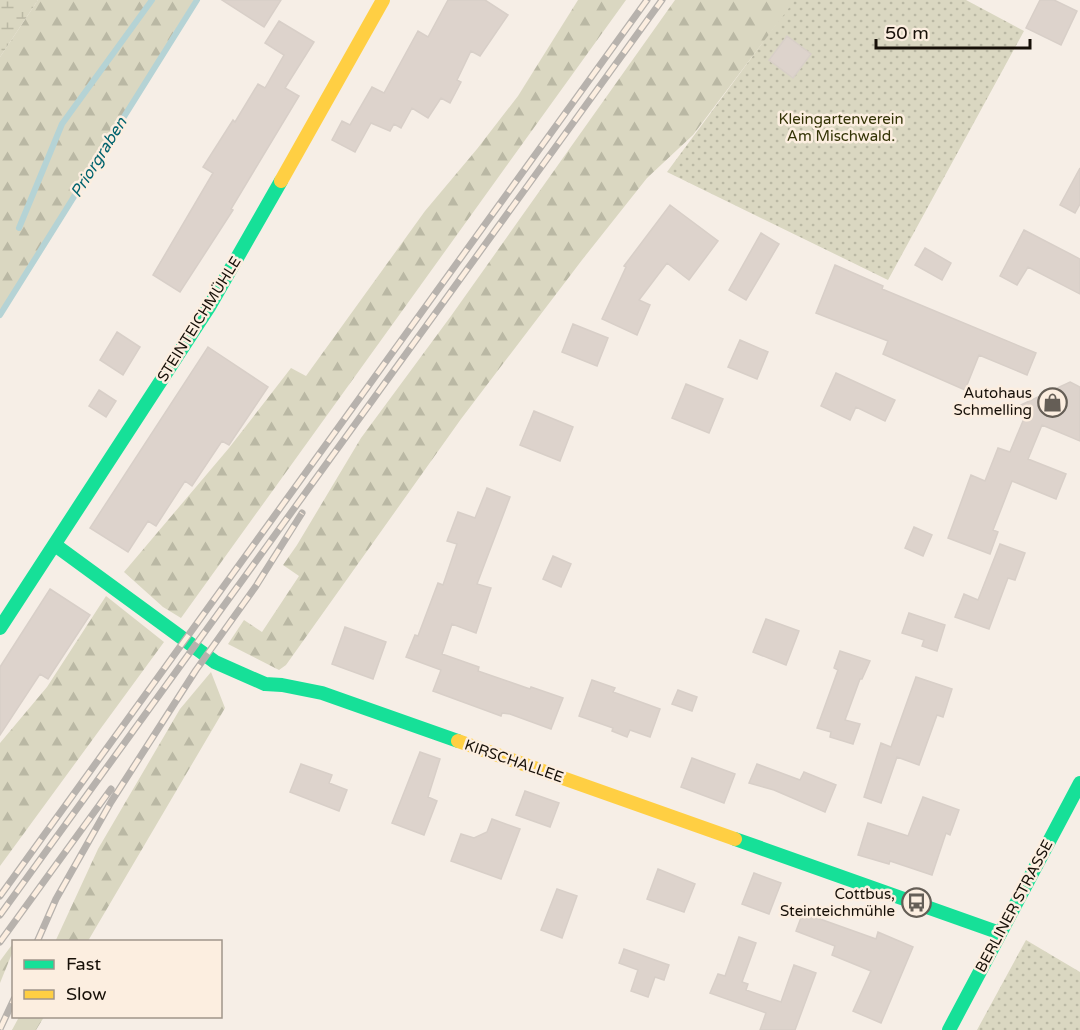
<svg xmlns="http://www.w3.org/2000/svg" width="1080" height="1030" font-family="'Varela Round',sans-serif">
<defs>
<pattern id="green-dots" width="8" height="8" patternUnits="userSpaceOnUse" patternTransform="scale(1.5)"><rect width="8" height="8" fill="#dad7c1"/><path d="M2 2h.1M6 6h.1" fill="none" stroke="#bab8a4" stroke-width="1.8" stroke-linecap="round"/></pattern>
<pattern id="forest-firs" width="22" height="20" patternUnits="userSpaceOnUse" patternTransform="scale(1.5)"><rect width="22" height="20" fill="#dad7c1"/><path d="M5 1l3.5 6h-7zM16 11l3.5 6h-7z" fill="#bab8a4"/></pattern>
<pattern id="wetland-marsh" width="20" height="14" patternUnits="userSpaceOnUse" patternTransform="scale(1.5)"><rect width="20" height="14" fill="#dad7c1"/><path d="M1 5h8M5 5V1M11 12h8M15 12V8" fill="none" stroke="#bab8a4"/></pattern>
</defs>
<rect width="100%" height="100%" fill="#f6eee6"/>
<path fill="url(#green-dots)" d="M794,0h172l58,31 -136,249 -221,-108z
M1026,940l54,32v58h-103z"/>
<path fill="url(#forest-firs)" d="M38,0h156l-194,314v-257z
M578,0h48l-445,618 -18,-11 -39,-35 105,-124 62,-80 15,8 119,-165 52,-62 41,-53z
M675,0h120l-102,135 -46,43 -65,82 -121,159 -175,246 -7,5 -51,-26 16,-24 18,12 37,-56 -16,-11 14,-20 64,-107 90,-122z
M106,596l58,46 -164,224v-123l47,-56z
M211,672l14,36 -137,233 -33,1 43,-93 82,-140z
M14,942l-1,9 -13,32v-22z
M19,1017v-1l25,1 -8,13h-24z"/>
<path fill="url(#wetland-marsh)" d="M0,0h38l-38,57z"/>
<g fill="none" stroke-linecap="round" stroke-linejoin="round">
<path stroke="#b5d3d5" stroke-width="6" d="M19,228l43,-104 90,-124
M0,315l197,-315"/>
</g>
<path fill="#ddd3cc" stroke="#d8cfc8" stroke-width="1.5" d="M222,0h59l-17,27z
M448,0h37l23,15 -28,41 -9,-5 -14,29 4,2 -11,21 -9,-5 -13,20 -16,-10 -11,20 -7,-4 -4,7 -19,-8 -16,29 -23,-12 10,-19 8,4 22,-38 12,6 34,-62 10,6z
M1040,0h14l23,11 -16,34 -35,-17z
M279,21l35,21 -29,46 14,8 -68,113 2,1 -53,82 -27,-17 60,-102 -10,-6 30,-47 2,2 23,-38 7,4 19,-33 -19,-12z
M787,36l24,18 -18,24 -24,-18z
M1080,168v36l-5,9 -15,-8z
M670,205l48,36 -29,39 -22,-17 -28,37 11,5 -13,30 -35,-16 24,-52 -2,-1z
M1024,230l56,29v35l-52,-27 -11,18 -17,-9z
M761,233l18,11 -33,56 -17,-10z
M925,248l26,15 -9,17 -27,-15z
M835,265l48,21 -1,3 154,64 -9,22 -48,-20 -14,35 -82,-36 5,-13 -72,-28z
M573,324l35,14 -11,28 -35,-14z
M117,332l23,15 -17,28 -23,-15z
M740,340l28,12 -11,27 -29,-12z
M208,347l60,40 -39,58 -7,-4 -30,45 -7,-5 -29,45 -8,-5 -20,31 -38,-24z
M836,373l59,27 -10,21 -29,-14 -6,13 -29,-14z
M1070,382l10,5v54l-38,-16 -14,34 38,15 -10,25 -44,-18 -19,49 5,2 -8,22 -42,-16 23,-63 14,6 13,-33 12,4 15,-36 -4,-11z
M686,384l37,15 -14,34 -37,-15z
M99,390l17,11 -10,16 -17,-11z
M534,411l39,16 -13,34 -40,-16z
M487,488l23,9 -33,87 14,4 -15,45 -24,-9 -10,30 37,13 -1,4 52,18 1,-2 32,11 -12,31 -41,-15 -8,-1 -1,3 -68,-25 8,-21 -35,-13 9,-22 3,1 20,-53 5,2 14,-41 -10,-3 11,-29 17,6z
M914,527l18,8 -9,21 -18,-8z
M1000,544l25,9 -10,27 -7,-2 -19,51 -34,-12 9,-23 14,6z
M553,556l18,8 -10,23 -18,-8z
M50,589l40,26 -42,64 -8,-5 -40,61v-68z
M909,613l36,12 -8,26 -15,-5 2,-6 -22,-7z
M766,619l33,12 -13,34 -33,-13z
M345,627l41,15 -13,37 -41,-15z
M840,651l30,10 -8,18h-2l-15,41 15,4 -7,20 -23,-7 1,-5 -14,-4 21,-58 -4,-2z
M916,677l36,12 -9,28 -6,-2 -18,50 -22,-8 -16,46 -17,-6 17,-54 10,4z
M592,680l23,8 -2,4 47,17 -10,28 -20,-7 -3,7 -15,-6 1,-3 -34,-12z
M678,690l19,7 -5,14 -20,-7z
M420,752l20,7 -12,38 9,4 -13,34 -32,-12z
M692,758l43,16 -11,29 -43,-16z
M301,764l31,11 -3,8 18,7 -8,21 -49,-19z
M757,764l43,16 4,-8 32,13 -11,27 -51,-22 -25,-7z
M525,791l34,12 -9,24 -34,-12z
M923,797l36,13 -9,25 -4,-2 -14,42 -42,-14 -1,3 -31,-9 10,-32 40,13z
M492,819l28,10 -19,50 -50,-18 10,-27 13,4 13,-6z
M658,869l37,15 -11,28 -37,-13z
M754,873l27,10 -12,31 -27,-10z
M557,889l20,7 -15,42 -21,-8z
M805,907l17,7 -2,5 56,20 2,-7 35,15 -32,76 -28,-12 18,-40 -39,-16 3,-9 -39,-15z
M739,937l17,6 -14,39 6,2 -2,6 35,12 13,-37 22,8 -21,57h-35l6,-17 -56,-20 8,-19 7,2z
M624,949l45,16 -5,15 -9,-3 -7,20 -17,-6 7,-21 -19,-7z"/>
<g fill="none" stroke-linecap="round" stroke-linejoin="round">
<path stroke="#16e098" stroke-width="14" d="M55,545l160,117 50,22 17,1 40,8 136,48
M0,628l209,-321 72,-126
M735,839l265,94
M949,1030l131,-247"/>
<path stroke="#ffcf43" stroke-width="14" d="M281,181l102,-181
M458,741l277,98"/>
<defs>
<path id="rail" d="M0,896l647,-896
M0,915l662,-915
M0,942l111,-153
M37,942l19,-43 55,-97 85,-132 60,-84 46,-73
M0,1029l14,-30"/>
</defs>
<use href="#rail" stroke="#b7b2ad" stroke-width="7"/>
<use href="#rail" stroke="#fceee0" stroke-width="4.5" stroke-dasharray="14" stroke-linecap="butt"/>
</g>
<defs>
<symbol id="shop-ring" viewBox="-11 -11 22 22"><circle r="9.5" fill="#fceee0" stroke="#655e56" stroke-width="1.5"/><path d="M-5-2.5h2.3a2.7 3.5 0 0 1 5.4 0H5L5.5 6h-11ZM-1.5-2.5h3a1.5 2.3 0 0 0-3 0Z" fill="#655e56"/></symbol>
<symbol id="bus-ring" viewBox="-11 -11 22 22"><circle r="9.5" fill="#fceee0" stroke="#655e56" stroke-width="1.5"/><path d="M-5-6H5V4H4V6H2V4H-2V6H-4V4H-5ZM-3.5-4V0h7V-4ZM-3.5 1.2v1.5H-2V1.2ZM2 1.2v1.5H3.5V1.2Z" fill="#655e56"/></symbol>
</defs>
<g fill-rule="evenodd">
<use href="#shop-ring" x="1036" y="386" width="33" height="33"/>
<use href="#bus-ring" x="900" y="886" width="33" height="33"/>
</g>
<g text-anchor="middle" stroke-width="5" stroke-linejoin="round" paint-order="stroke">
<g font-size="15" fill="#333305" stroke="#fceee0">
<text x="841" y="124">Kleingartenverein<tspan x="841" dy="17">Am Mischwald.</tspan></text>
</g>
<g font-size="15" fill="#171008" stroke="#fceee0">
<text transform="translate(199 319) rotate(-58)" y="5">STEINTEICHMÜHLE</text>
<text transform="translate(514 761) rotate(19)" y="5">KIRSCHALLEE</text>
<text transform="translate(1014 906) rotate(-62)" y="5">BERLINER STRASSE</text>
</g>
<g font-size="15" fill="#171008" stroke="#fceee0" text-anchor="end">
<text x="1032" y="398">Autohaus<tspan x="1032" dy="17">Schmelling</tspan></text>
<text x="895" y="899">Cottbus,<tspan x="895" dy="17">Steinteichmühle</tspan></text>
</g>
<g font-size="16" font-style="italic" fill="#00636e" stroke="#fceee0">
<text transform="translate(98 157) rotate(-58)" y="6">Priorgraben</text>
</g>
</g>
<rect x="12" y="940" width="210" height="78" fill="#fceee0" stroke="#a0958a" stroke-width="1.5"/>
<rect x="24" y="960" width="30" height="9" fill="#16e098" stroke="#a0958a" stroke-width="1.5"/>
<text x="66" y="970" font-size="18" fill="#171008">Fast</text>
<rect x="24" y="990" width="30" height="9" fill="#ffcf43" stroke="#a0958a" stroke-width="1.5"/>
<text x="66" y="1000" font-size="18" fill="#171008">Slow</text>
<path d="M876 39v9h154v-9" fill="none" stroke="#171008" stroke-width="3"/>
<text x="885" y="39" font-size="18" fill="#171008" stroke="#fceee0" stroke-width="4.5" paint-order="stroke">50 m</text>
</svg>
